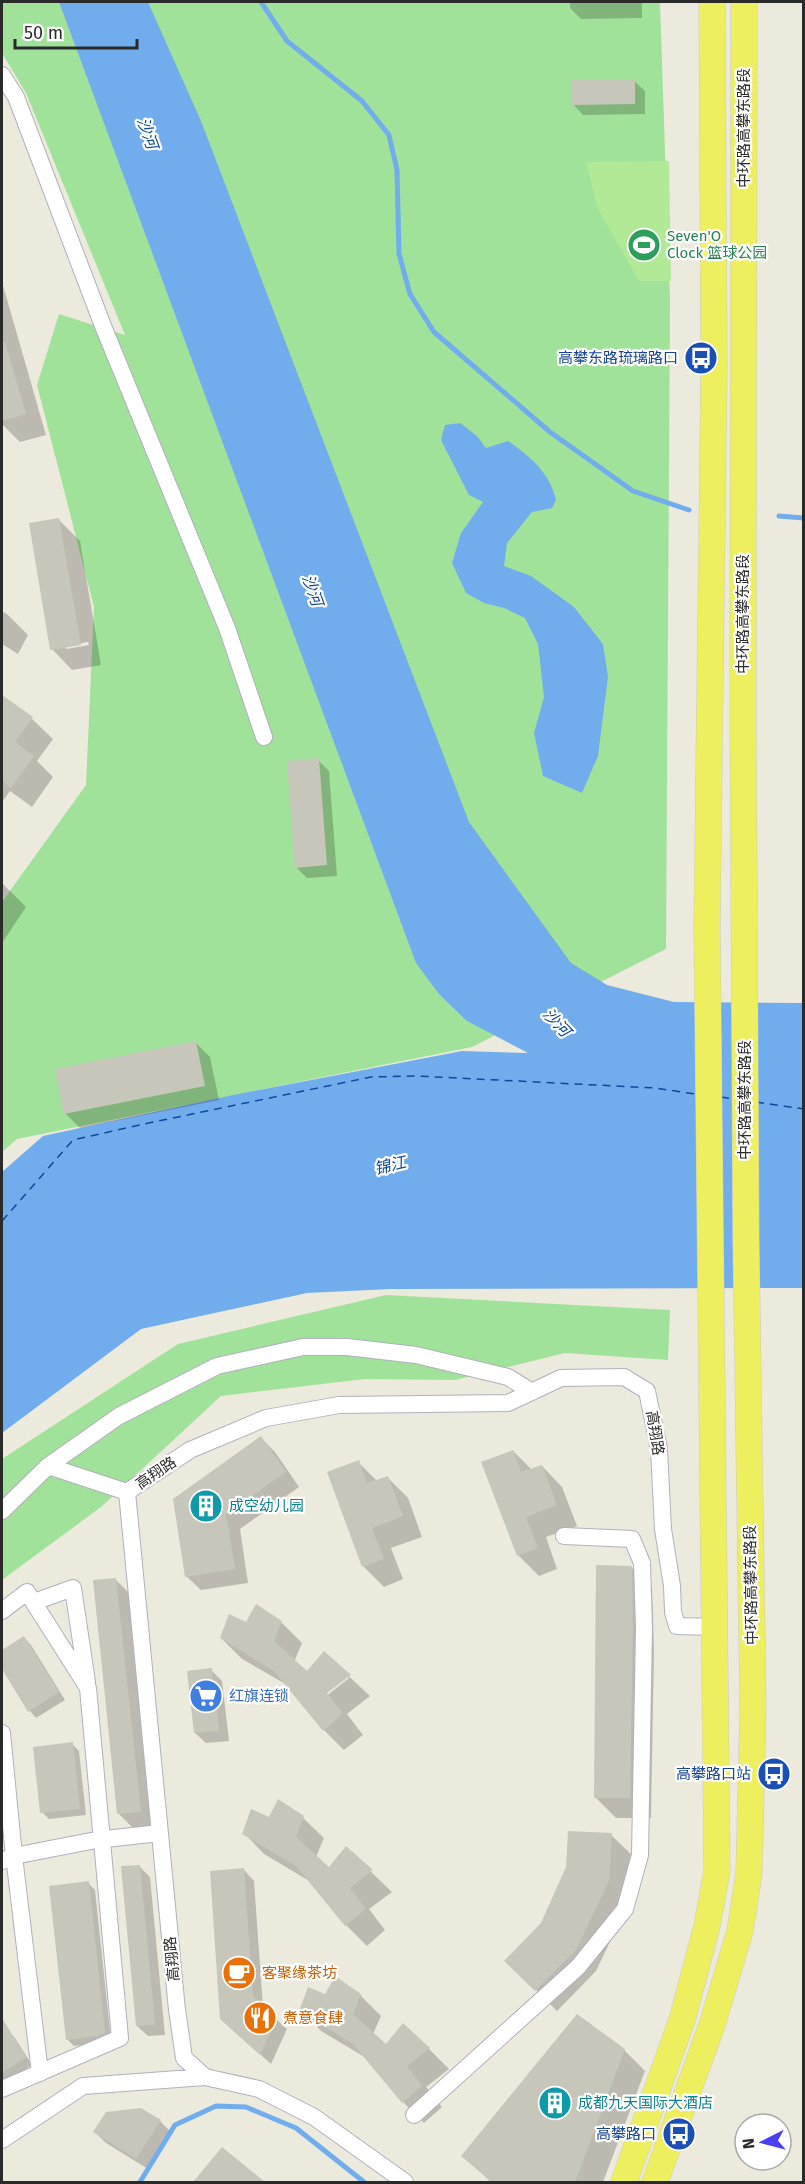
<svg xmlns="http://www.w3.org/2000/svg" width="805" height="2184" font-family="'Fira Sans','Noto Sans SC',sans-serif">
<rect width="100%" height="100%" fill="#ece9dd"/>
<path fill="#a1e29a" d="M2,2h658l10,298 -4,649 -194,98 -455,92 -15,13v-250l84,-117 8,-178 -57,-222 22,-71 66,21 -99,-242 -24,-40z
M386,1295l284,15 -2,50 -103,-7 -110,27 -90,-1 -144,17 -120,111 -99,73v-121l176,-115z"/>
<path fill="#b1e996" d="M669,161l2,120h-32l-41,-72 -12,-47z"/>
<path fill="#71aded" d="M59,2h89l53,119 268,701 102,141 36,22 67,17 129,1v285l-413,1 -83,4 -166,36 -139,104v-261l41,-36 190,-41 229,-44 66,2 -61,-32 -28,-27 -23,-31z
M460,423l17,13 9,12 22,-7c22,15 42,32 48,59l-4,8 -20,4 -25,31 -3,23 27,10 43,31 29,37 5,33 -10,79 -16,37 -39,-17 -9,-43 10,-36 -6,-53 -13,-26 -21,-10 -20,-5 -18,-10 -14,-30 9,-30 22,-31 -14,-7 -28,-55 4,-15z"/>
<path fill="#0003" fill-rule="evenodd" d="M570,2h72v16l-61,1 -11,-11z
M634,81l11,10v23l-62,1 -10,-11z
M2,282l44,153 -26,7 -18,-18z
M59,520l21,21 21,124 -29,5 -20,-21zM88,642l1,3 -23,4v-3z
M2,611l6,4 20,20 -10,19 -16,-10z
M3,697l29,22 21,20 -16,22 16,16 -21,30 -22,-16 -8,11z
M318,760l11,11 8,105 -30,2 -11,-11z
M2,883l24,24 -24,36z
M196,1043l14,14 9,43 -139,28 -14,-14 -9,-44z
M261,1438l14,14 24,35 -59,42 8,54 -47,7 -15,-14z
M513,1451l19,19 10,-4 20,21 15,39 -31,11 11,32 -18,7 -21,-21z
M358,1462l19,19 10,-4 21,21 14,39 -31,11 12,31 -19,8 -21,-21z
M631,1567l21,21 2,62 -3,168h-35l-21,-21z
M116,1580l14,14 24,231 -21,3 -15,-15z
M257,1606l24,16 21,21 -8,19 13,11 17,-20 46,43 -23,18 16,21 -19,15 -20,-20 -35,-44 -47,-27 -21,-21 8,-22 18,8zM347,1676l2,2 -24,19 3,-7z
M24,1638l7,7 34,55 -29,18 -6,-7 -28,-45v-14z
M211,1670l11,11 7,60 -23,2 -11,-10z
M72,1744l7,7 7,64 -37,4 -7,-7z
M303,1818l21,20 -8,19 13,12 17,-21 46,44 -23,17 16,21 -18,16 -21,-21 -35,-43 -47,-28 -20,-21 25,-14z
M611,1835l21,20 -3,47 -33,69 -39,40 -50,-50 35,-37z
M139,1866l11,11 15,158 -17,1 -11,-10z
M244,1870l10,11 9,126 24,22 -16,35 -38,-34z
M88,1883l7,7 16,150 -6,3 -31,3 -7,-7z
M360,1995l21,21 -8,18 13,12 43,3 20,20 -23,18 16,20 -18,16 -21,-21 -35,-43 -47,-28 -20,-21 25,-14z
M8,2031l7,7 17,27 -30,19v-49z
M624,2050l21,21 -42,111h-112l-28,-26z
M160,2121l11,11 -23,37 -42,-26 -11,-11z
M223,2149l39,33h-67z"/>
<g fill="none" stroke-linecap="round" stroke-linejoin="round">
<path stroke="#71aded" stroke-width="5" d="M261,2l26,39 75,60 27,34 8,35 2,84 11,40 24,38 116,100 83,59 56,19
M779,516l25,2
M140,2182l35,-57 41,-19 30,1 50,21 68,54"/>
<path stroke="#0f489a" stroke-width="1.5" stroke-dasharray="8 6" stroke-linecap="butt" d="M721,1097l13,2
M756,1102l48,7
M2,1221l71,-81 71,-16 227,-47 46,-1 238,12 40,6"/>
</g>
<path fill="#c7c6bb" d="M635,79v25l-64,1v-25z
M2,342h3l21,72 -24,7z
M59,518l22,127 -31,5 -21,-127z
M2,695l31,22 -18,25 19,14 -23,32 -9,-7z
M319,758l8,107 -32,3 -8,-107z
M196,1041l9,45 -141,28 -9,-45z
M261,1436l25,36 -60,42 9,55 -50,8 -12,-78z
M513,1450l8,22 21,-7 15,40 -31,12 12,31 -21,8 -36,-94z
M359,1460l8,23 21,-7 15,40 -31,12 12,31 -22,8 -35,-95z
M596,1565l36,1 1,62 -3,170h-36z
M116,1578l25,234 -24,2 -24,-234z
M256,1604l26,17 -8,20 33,30 17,-20 27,24 -24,18 16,20 -20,18 -49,-60 -54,-33 9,-24 17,8z
M24,1636l35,56 -31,20 -26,-43v-19z
M212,1668l7,63 -25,2 -7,-62z
M73,1742l7,67 -40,4 -7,-66z
M278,1799l26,17 -8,21 33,30 17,-21 27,24 -23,18 16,21 -21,17 -49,-60 -54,-32 9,-25 18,8z
M568,1831l44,2 -3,48 -33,69 -41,41 -31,-30 37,-38 25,-56z
M140,1865l15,160 -19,1 -15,-160z
M244,1868l9,128 24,21 -17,38 -40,-36 -10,-148z
M89,1881l16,152 -7,3 -32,4 -17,-154z
M335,1976l26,18 -8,20 33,30 17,-21 27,25 -23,18 15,20 -20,17 -49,-59 -54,-33 9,-24 17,7z
M577,2014l48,35 -50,133h-83l-31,-26z
M2,2018l24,39 -24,16z
M141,2108l20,12 -25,39 -43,-27 13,-20z
M222,2147l43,35h-72z"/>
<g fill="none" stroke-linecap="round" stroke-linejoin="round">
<defs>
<path id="street" d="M2,75l14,22 87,229 124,302 37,109
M48,1466l79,26
M2,1511l46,-45 71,-50 98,-50 86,-19h44l69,8 92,22 24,15
M34,1602l39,-14 14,94
M2,1611l25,-19 61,96 32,350 -118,51
M2,1733l12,123 26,217
M2,1861l12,-5 82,-16 64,-7
M414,2115l164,-148 47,-58 15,-54 4,-227 -2,-65 -10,-24 -68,-3
M2,2140l81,-54 122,-9
M405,2182l-91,-65 -55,-28 -54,-12 -21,-19 -7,-48 -50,-518 63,-42 76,-32 73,-13 169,-2 53,-25 63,-1 23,14 12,58 4,80 9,57 1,26 4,14 37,1"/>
<path id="primary" d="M624,2182l58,-162 25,-94 10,-56 -10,-944 7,-559 -2,-365
M655,2182l57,-157 28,-94 9,-58 4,-167 -7,-463 -3,-528 1,-713"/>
</defs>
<use href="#street" stroke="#b1b0be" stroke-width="18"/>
<use href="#primary" stroke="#ccc" stroke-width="27"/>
<use href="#street" stroke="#fff" stroke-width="16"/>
<use href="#primary" stroke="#edef5f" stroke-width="26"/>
</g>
<defs>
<symbol id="stadium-disc" viewBox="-11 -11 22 22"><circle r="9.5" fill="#2e9e5b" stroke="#fff"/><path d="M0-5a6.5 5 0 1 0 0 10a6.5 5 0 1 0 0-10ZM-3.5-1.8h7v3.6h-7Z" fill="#fff"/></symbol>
<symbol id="bus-disc" viewBox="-11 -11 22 22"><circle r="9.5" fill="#1a4fb4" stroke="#fff"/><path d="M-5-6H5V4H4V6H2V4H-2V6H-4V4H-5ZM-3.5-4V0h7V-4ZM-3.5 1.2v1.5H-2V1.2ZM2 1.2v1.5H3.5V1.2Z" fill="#fff"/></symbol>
<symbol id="building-disc" viewBox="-11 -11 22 22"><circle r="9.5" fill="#0f9aa8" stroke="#fff"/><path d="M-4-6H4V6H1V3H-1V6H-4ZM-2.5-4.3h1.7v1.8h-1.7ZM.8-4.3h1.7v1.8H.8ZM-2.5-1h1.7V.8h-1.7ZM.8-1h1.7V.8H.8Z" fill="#fff"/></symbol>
<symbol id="supermarket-disc" viewBox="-11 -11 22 22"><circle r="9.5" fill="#3f7fe0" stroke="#fff"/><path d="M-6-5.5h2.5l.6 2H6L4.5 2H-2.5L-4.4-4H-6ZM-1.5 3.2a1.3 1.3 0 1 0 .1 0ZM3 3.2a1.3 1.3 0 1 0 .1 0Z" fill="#fff"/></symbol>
<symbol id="cafe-disc" viewBox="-11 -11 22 22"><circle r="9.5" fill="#e8710a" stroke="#fff"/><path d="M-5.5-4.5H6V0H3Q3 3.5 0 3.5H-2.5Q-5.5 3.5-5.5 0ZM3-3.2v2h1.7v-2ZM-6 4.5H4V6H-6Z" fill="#fff"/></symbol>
<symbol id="restaurant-disc" viewBox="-11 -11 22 22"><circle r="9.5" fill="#e8710a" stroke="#fff"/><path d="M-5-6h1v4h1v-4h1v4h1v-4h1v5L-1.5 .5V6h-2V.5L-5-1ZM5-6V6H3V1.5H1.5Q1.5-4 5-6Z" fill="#fff"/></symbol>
</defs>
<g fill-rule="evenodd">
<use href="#stadium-disc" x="625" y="226" width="38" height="38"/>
<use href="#bus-disc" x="682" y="339" width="38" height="38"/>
<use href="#building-disc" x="187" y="1487" width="38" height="38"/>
<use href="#supermarket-disc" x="187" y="1677" width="38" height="38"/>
<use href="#bus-disc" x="755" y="1755" width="38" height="38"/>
<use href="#cafe-disc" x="220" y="1954" width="38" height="38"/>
<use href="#restaurant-disc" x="241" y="1999" width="38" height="38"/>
<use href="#building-disc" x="536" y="2084" width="38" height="38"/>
<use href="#bus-disc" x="660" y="2115" width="38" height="38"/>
</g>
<g text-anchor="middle" stroke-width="4.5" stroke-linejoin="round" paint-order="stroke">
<g font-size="15" fill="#2a2a2a" stroke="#fff">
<text transform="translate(744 128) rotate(-90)" y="5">中环路高攀东路段</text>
<text transform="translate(743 614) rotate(-90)" y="5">中环路高攀东路段</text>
<text transform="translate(745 1100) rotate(-90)" y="5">中环路高攀东路段</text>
<text transform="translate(655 1433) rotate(81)" y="5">高翔路</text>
<text transform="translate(156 1473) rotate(-34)" y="5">高翔路</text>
<text transform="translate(751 1585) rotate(-91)" y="5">中环路高攀东路段</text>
<text transform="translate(172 1959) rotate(-95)" y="5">高翔路</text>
</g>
<g font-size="15" fill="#27864d" stroke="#fff" text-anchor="start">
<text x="667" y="241">Seven'O<tspan x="667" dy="17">Clock 篮球公园</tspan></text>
</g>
<g font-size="15" fill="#164399" stroke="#fff" text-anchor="end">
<text x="678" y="363">高攀东路琉璃路口</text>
<text x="751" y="1779">高攀路口站</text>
<text x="656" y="2139">高攀路口</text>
</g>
<g font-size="15" fill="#0d838f" stroke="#fff" text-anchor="start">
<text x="229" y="1511">成空幼儿园</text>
<text x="578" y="2108">成都九天国际大酒店</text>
</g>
<g font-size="15" fill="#366cbe" stroke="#fff" text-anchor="start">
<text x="229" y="1701">红旗连锁</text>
</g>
<g font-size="15" fill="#c56008" stroke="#fff" text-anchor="start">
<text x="262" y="1978">客聚缘茶坊</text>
<text x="283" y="2023">煮意食肆</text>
</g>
<g font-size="16" font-style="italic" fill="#0f489a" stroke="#fff">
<text transform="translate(148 133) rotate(70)" y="6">沙河</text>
<text transform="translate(313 590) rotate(70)" y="6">沙河</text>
<text transform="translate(557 1022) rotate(47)" y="6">沙河</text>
<text transform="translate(390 1165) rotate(-13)" y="6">锦江</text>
</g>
</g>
<rect width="805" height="2184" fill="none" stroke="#2a2a2a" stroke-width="6"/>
<g transform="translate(763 2142) rotate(264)"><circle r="28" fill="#ffffff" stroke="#aaaaaa" stroke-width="1.5"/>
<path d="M0-4.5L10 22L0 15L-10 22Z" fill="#4a3ff7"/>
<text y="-9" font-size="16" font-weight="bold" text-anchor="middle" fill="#2a2a2a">N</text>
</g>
<path d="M15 39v9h122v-9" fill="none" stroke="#2a2a2a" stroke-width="3"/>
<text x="24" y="39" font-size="18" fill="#2a2a2a" stroke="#ffffff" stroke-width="4.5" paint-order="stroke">50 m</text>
</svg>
